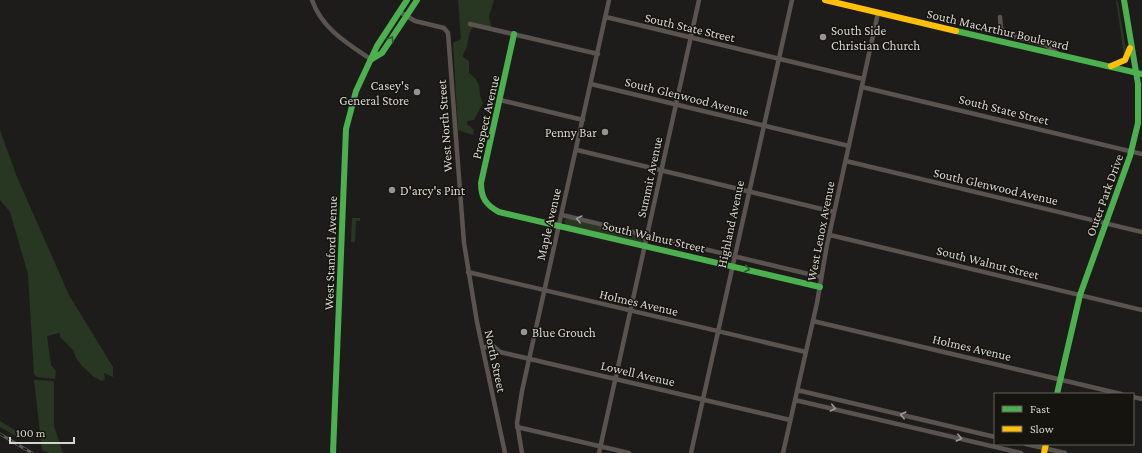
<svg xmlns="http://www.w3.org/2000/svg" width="1142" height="453" font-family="'Crimson Pro',serif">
<rect width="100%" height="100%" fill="#1e1c1a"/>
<path fill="#283722" d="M458,0h36l-5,16 2,11c-22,-3 -20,0 -24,19 -1,4 -4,6 -4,11l6,4v12c16,12 7,17 14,30l-9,17 -7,1v3l7,6 -1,5 -15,-5 -5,-87 8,-4z
M1116,0l2,2 8,48 -2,5z
M0,130l17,47 52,118 44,72v10l-9,-4 1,6 -3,2 -8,-4 -12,-11 -6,-8 -3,-8 -13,-13v-4l-13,3 4,29 5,6 -1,8 -18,-2 -3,-3 -6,-100 -18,-62 -10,-12z
M352,218h8v3h-4l-1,21h-4z
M567,218l75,18 2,4 -3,3 -75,-18 -2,-4z
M34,380l20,1v45l9,27h-14l-7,-3z
M0,421l21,13 2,4h-4l-19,-11z"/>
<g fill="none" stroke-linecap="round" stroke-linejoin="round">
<path stroke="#5a5350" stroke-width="4.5" d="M312,0c10,29 36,44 60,60
M400,12l15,9 29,7 4,5 16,210 13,79 28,131
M606,17l257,62
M1000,17l1,11 4,6 41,11 11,8
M470,24l128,30
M591,84l258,62
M862,87l280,67
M500,100l83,20
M577,150l257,62
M846,161l296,71
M562,215l259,62
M830,235l312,75
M468,272l338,80
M813,321l308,73
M483,348l9,-3 8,7 290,68
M797,390l198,47
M1133,397l9,2
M795,400l226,53
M517,427l112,26
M1026,444l39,9
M522,453l-5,-30 5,-32 87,-391
M599,453l100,-453
M691,453l101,-453
M783,453l34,-150 10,-58 51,-232"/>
<path stroke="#4caf50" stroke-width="6" d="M956,31l186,43
M514,34l-33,149c0,15 5,22 18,29l321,75
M372,59l10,-6 35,-53
M1057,394l23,-99 50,-139 8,-33v-39l-14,-84
M333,453l13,-324 10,-38 21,-45 30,-46"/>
<path stroke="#ffc107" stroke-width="6" d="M825,0l131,31
M1111,66l14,-6 5,-12
M1044,453l2,-9"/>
<defs>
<path id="rail" d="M0,434l32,19"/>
</defs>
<use href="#rail" stroke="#5f5a57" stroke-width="3"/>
<use href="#rail" stroke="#16140f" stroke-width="1.5" stroke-dasharray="4.5" stroke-linecap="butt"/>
</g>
<defs><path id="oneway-chevron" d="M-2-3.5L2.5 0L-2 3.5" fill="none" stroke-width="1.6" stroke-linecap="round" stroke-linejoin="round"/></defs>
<g stroke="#2e5a2c">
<use href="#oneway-chevron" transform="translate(391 39) rotate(-56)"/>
<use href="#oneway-chevron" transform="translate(747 269) rotate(13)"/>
</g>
<g stroke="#9e9a96">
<use href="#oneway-chevron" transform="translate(579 219) rotate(-166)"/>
<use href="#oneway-chevron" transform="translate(833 408) rotate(13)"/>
<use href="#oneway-chevron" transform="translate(903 415) rotate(-167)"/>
<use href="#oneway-chevron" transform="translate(959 438) rotate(13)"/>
</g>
<g fill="#969490" stroke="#16140f" stroke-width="1.5">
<circle cx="823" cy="37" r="4"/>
<circle cx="417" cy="92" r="4"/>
<circle cx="605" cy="132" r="4"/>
<circle cx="392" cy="190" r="4"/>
<circle cx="524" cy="332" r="4"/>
</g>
<g text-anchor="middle" stroke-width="3" stroke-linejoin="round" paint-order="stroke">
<g font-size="13" fill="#d6d4d0" stroke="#16140f">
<text transform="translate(690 27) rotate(13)" y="5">South State Street</text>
<text transform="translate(998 29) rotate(13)" y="5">South MacArthur Boulevard</text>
<text transform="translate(687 96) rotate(14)" y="5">South Glenwood Avenue</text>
<text transform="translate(1004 109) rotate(14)" y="5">South State Street</text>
<text transform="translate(485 117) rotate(-77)" y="5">Prospect Avenue</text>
<text transform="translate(444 126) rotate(-94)" y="5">West North Street</text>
<text transform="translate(649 177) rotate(-78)" y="5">Summit Avenue</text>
<text transform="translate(996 186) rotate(13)" y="5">South Glenwood Avenue</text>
<text transform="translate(1104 195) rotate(-70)" y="5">Outer Park Drive</text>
<text transform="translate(548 224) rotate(-77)" y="5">Maple Avenue</text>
<text transform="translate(730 224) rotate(-78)" y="5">Highland Avenue</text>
<text transform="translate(820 231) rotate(-79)" y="5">West Lenox Avenue</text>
<text transform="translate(654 236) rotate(13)" y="5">South Walnut Street</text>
<text transform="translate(330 253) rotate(-88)" y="5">West Stanford Avenue</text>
<text transform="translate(988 262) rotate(14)" y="5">South Walnut Street</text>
<text transform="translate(639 302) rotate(13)" y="5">Holmes Avenue</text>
<text transform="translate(972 347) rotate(13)" y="5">Holmes Avenue</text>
<text transform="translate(496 361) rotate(78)" y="5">North Street</text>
<text transform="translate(638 373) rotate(13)" y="5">Lowell Avenue</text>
</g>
<g font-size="13" fill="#d6d4d0" stroke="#16140f" text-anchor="start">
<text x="831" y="35">South Side<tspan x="831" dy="15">Christian Church</tspan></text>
<text x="409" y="90" text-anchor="end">Casey's<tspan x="409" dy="15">General Store</tspan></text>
<text x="597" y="137" text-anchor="end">Penny Bar</text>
<text x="400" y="195">D'arcy's Pint</text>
<text x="532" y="337">Blue Grouch</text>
</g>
</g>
<rect x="994" y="393" width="140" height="52" fill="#16140f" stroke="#63615c"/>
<rect x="1002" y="406" width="20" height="6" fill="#4caf50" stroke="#63615c"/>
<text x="1030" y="413" font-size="12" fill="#d6d4d0">Fast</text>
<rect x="1002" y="426" width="20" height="6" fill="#ffc107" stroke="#63615c"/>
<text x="1030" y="433" font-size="12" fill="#d6d4d0">Slow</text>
<path d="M10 437v6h64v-6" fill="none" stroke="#d6d4d0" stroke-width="2"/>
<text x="16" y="437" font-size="12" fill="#d6d4d0" stroke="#16140f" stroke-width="3" paint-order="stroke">100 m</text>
</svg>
